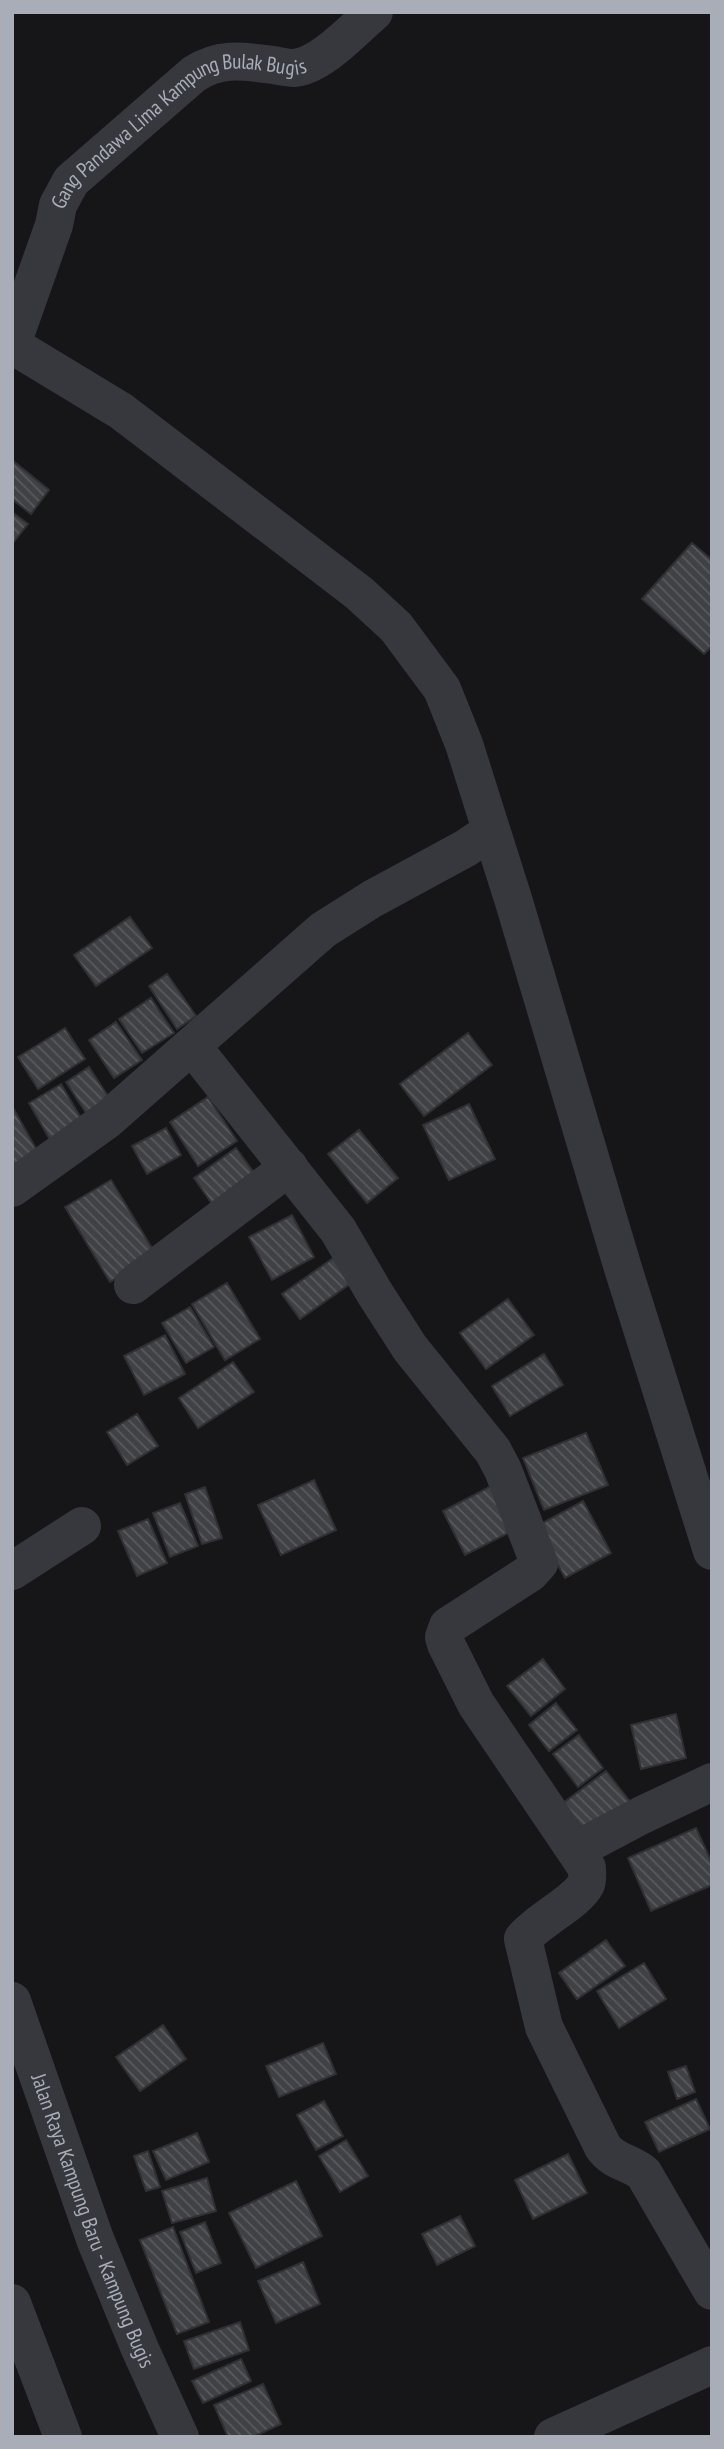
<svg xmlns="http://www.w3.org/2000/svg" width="724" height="2449" font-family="'PT Sans Narrow',sans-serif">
<defs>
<pattern id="building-back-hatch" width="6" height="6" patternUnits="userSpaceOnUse" patternTransform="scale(1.75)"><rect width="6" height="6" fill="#404145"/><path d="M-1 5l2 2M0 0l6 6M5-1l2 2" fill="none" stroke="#595a5e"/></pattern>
</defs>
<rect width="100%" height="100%" fill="#161618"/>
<path fill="url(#building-back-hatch)" stroke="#303034" stroke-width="2" d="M12,460l37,30 -18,24 -19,-15z
M12,512l16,12 -16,20z
M692,543l20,17v86l-8,8 -62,-55z
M130,917l22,31 -56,38 -22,-31z
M167,974l29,42 -19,13 -28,-43z
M151,998l23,35 -32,20 -23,-34z
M116,1022l26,38 -28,18 -25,-38z
M65,1028l20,31 -47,30 -20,-32z
M468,1033l24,32 -68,51 -24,-32z
M89,1067l26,40 -23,15 -26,-40z
M61,1084l24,41 -32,20 -24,-42z
M208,1097l29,44 -39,25 -28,-44z
M469,1104l26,55 -46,21 -26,-55z
M12,1106l27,48 -27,15z
M166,1128l15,27 -34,19 -15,-28z
M359,1130l39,48 -31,25 -39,-49z
M236,1148l24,33 -43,30 -23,-33z
M111,1180l45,75 -46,27 -45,-75z
M292,1215l22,42 -42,23 -23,-43z
M339,1254l18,25 -57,40 -18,-25z
M227,1283l33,56 -35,21 -33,-56z
M508,1299l26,36 -48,34 -26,-36z
M190,1307l24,40 -28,16 -24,-40z
M165,1335l20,39 -41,21 -20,-39z
M544,1354l19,31 -53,31 -18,-30z
M233,1362l21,30 -56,36 -19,-30z
M137,1414l21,32 -31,19 -20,-33z
M586,1433l22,52 -64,25 -21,-52z
M314,1480l22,50 -55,25 -23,-50z
M497,1483l23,44 -55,28 -22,-44z
M205,1487l17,51 -20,6 -17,-50z
M583,1501l28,52 -46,25 -28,-52z
M180,1503l18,43 -28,11 -17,-44z
M148,1519l19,44 -30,13 -19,-45z
M543,1659l22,30 -34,27 -24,-30z
M556,1703l21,27 -28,21 -20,-26z
M676,1714l10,44 -45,11 -10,-44z
M579,1735l24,33 -25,19 -25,-33z
M606,1771l26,33 -43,33 -26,-34z
M696,1828l16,35v22l-61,26 -23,-53z
M606,1940l19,26 -48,33 -18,-26z
M644,1963l22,36 -47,29 -22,-37z
M163,2025l23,34 -46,32 -24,-34z
M323,2043l13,31 -57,23 -13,-31z
M686,2066l9,26 -18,7 -9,-27z
M696,2099l14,30 -51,23 -14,-30z
M324,2101l19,35 -27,14 -19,-35z
M197,2133l12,29 -43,18 -13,-29z
M346,2140l22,36 -28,16 -21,-36z
M148,2151l12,36 -14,4 -12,-35z
M568,2154l19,39 -54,26 -18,-39z
M207,2178l9,33 -44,12 -10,-32z
M296,2181l26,55 -66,32 -27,-55z
M460,2216l15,30 -38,19 -15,-31z
M205,2222l16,41 -25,10 -16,-41z
M173,2227l36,95 -32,12 -37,-94z
M303,2262l17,42 -44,19 -18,-42z
M240,2322l9,28 -55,19 -10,-28z
M241,2359l10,22 -48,22 -11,-22z
M263,2384l18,40 -28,13h-25l-14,-32z"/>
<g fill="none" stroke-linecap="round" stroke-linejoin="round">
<g stroke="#37383d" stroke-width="38">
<path id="s1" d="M12,344l42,-119 4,-20 13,-24 123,-107c26,-17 48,-13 79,-9 6,1 15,3 21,3 27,-2 60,-39 80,-56"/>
<path d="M12,345l109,66 238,182 37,34 46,62 22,55 50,158 108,363 90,286"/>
<path d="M192,1046l146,184 36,62 36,56 83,103 10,19 36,93 -9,10 -82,53 -4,11 2,7 30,60 111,164c0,5 1,12 -1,16 -9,18 -49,37 -63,55l21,88 59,120c11,16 29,15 41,27l68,117"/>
<path d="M12,1188l95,-68 216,-190 49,-31 94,-51 25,-17"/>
<path d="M133,1285l156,-118"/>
<path d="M12,1571l70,-45"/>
<path d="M576,1850l66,-35 70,-33"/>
<path id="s2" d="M12,2001l83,238 45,110 40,88"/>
<path d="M12,2303l51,134"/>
<path d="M553,2437l159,-72"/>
</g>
</g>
<g text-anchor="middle" stroke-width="5" stroke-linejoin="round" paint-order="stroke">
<g font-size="21" fill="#a8adb8" stroke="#111113">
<text dy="7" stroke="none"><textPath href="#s1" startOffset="298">Gang Pandawa Lima Kampung Bulak Bugis</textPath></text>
<text dy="7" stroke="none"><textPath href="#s2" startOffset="234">Jalan Raya Kampung Baru - Kampung Bugis</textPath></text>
</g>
</g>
<rect width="724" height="2449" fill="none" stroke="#a8adb8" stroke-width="28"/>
</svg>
